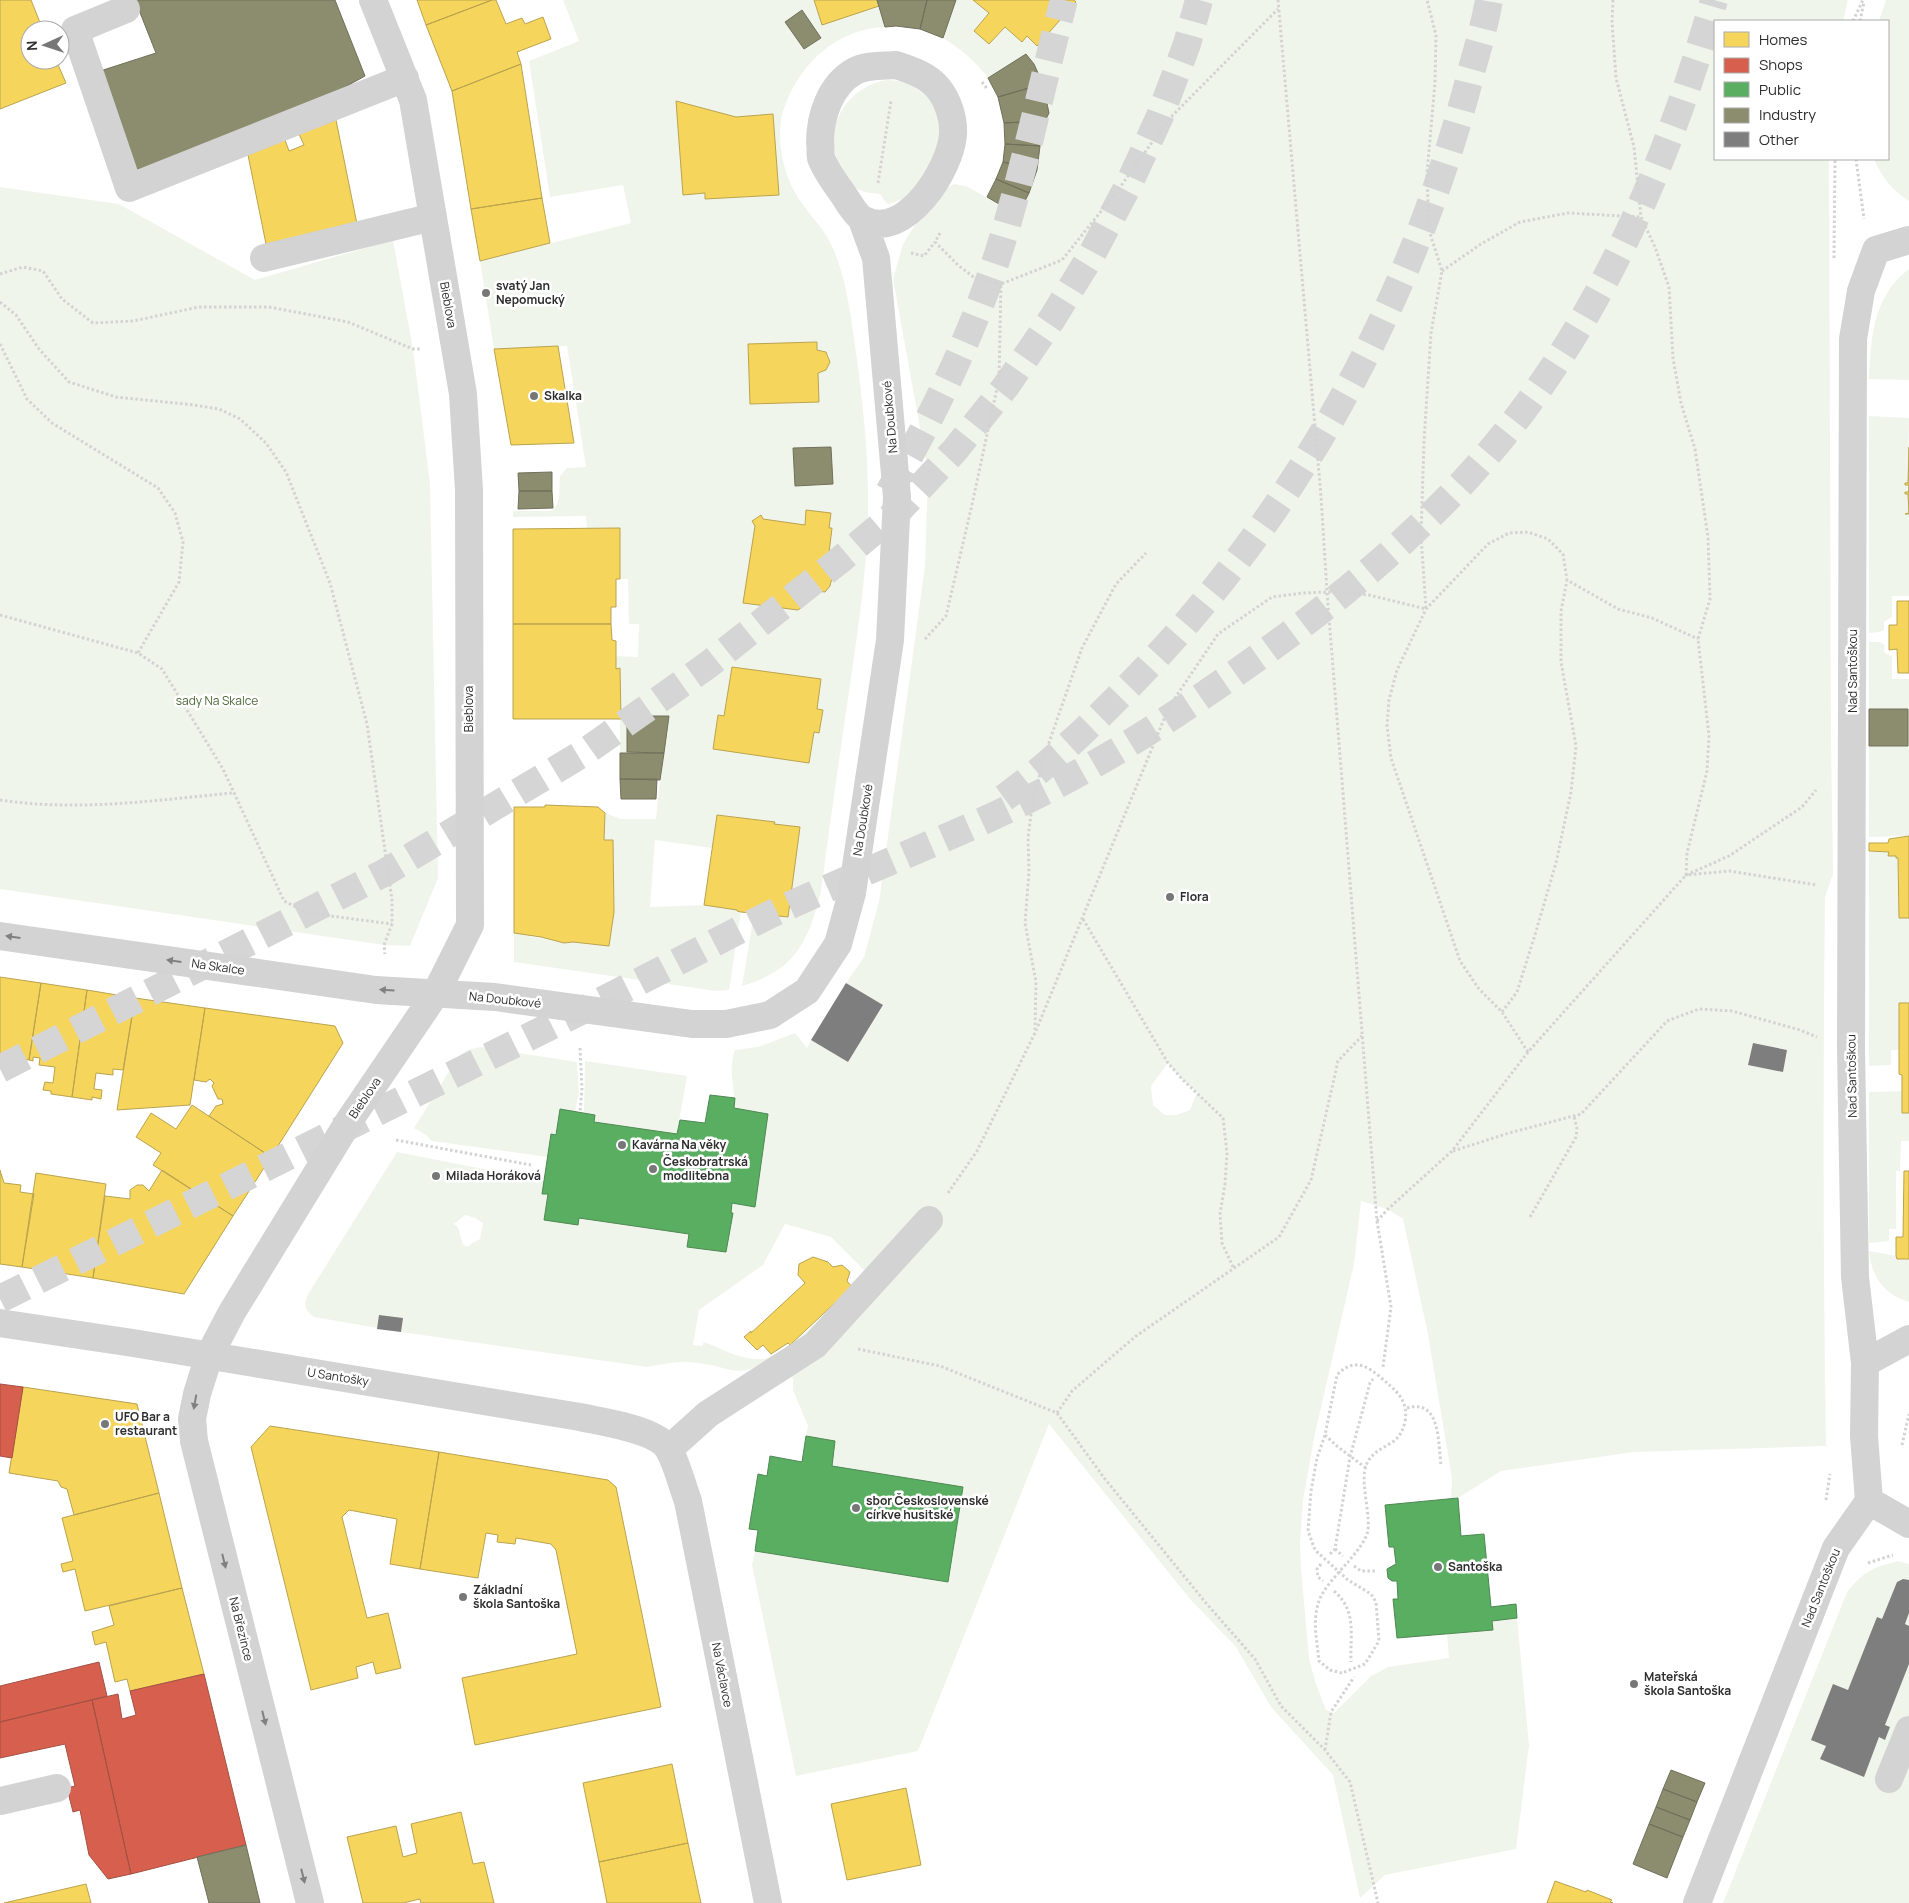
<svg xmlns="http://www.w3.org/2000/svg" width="1909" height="1903" font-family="Manrope,sans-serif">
<rect width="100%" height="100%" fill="#fff"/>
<path fill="#f0f5ec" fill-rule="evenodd" d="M563,0h251l8,25 57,-19 6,21c-42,1 -78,30 -95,67 -4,8 -8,18 -9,27 -4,29 5,62 23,85 9,13 20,23 27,38 15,32 19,67 24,101 8,56 14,113 13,170 -1,57 -10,114 -18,170 -10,69 -20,137 -29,206 -12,50 -26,80 -79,95l12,-72 5,1v-2l29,4 12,-90 -26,-3v-2l-57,-7 -5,33 -57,-8 -5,67 54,-2 33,5v1l4,1 -12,78 -13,1 -202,-29v-29l50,10 9,-1 36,4 5,-34 -1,-72h-9l1,-27 16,6h35l4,-40h-40v-110h-4v-13l22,1 1,-33h-10l-1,-45h-8l-33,-51 -1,-12 -73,1v-6h38l5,-5 3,-8 1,-22 7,-8 19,-1 -19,-121 -73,3 -14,-88 151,-38 -8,-38 -73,12 -21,-136 50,-20zM802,10l2,39 -19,-27zM676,101l60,16 37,-3 6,80 -73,5 -1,-6 -22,2zM816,342l1,8h7l5,5 1,7 -4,8 -76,34 -2,-60zM831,447l2,37 -38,2 -2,-37zM807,511l24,2 -2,15h3c-1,10 -5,23 -4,32 3,12 11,20 -4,32l-16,-2 -2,14 -8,6 -54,-7 11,-77 -3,-5 8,-6 3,4 42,6zM732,667l89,13 -4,29 6,2 -4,22 -5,-1 -5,31 -96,-14 5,-33h6zM627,716h42l-5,37 -37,-1z
M956,0h17l16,13 -15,18 15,13 16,-17 17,15 5,-6 10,10 39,-44 -2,-2h774l-5,21h-128v138h114l2,575 2,140 -8,23c-2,183 -2,366 1,549l-192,6 -133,19 -43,27 -7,1 1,-20 -24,-145 -25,-115 -16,-10 -26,-8 -7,63 -40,174 -11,63 -3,42 1,26 8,89 6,23 11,29 8,3 37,-37 17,-9 61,-9 -2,-24 45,-4v-9l25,-3 12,127 -13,104 -131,26 -25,23 -27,-123 -62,-68 -35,-60 -46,-48 -141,-175 -131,327 -122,25 -44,-211 3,-14 193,31 15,-95 -131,-21 3,-25 -29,-5 2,-10 -15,-36v-11l-20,-23c-36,26 -38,11 -76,7 -17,-3 -33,1 -49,4l-247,-35 -87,-15c-16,-12 -7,-20 1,-34l82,-131 147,29 -2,13h6l-4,26 34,5 1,-7 110,16 -2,13 45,-34h-1l1,-10 23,4 13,-93 -34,-6c2,-22 -7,-35 1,-58l23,-3 37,-14 12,15 4,-8 37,22 35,-56 -37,-23 18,-26 15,-55 46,-336 3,-94 -35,-193 10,-35 12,-19 30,-36 9,-5 12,2 52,29c18,-35 23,-55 21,-94h6c10,-21 -5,-50 -18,-67l-39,24c-13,-17 -27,-29 -45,-40zM1168,1063l14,16 15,13 -7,18 -14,5h-11l-12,-10 -2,-19zM465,1215l10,3 8,5 -3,16 -8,4 -4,4 -5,-2 -5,-18 -4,-3zM785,1224l46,13 34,34 -15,13 2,4c-19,18 -65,68 -90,71 -20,2 -41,-11 -58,-17l-2,4 -9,-1 6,-35 64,-45z
M1886,0h23v201c-17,-11 -27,-23 -35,-42h14v-138h-9z
M886,80l15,1 10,4 21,15 7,12 2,16 -2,17 -10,30 -26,24 -14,5 -3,-1 -6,-9c-7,-1 -16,-1 -23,-5 -8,-5 -12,-13 -16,-21 -21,-37 5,-81 45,-88z
M0,187l119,17 136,76 138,-40 20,109 17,134 8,395 -28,68 -26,-1 -384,-56z
M1909,269v111l-40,-1c2,-41 3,-82 40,-110z
M1869,416l40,2 -1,65h-3v2h4v7l-4,1v1h3l1,19 -4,1h4v82h-17v21l-8,5v8l-5,2 -10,1z
M1869,642h11l5,3 -1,7 8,5v22h17v157l-40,1v-91h39l-1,-37h-38z
M1869,852h20v4h7v2h2l1,60h10v85h-10v47h-8v15l-22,1z
M481,1047l96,15 2,31 -4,19 -15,-2 -4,25h-5l-3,22 -116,-16 -6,-6 -12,-7 44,-71 9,-7z
M585,1061l102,15 -10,58 -83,-12 1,-7 -11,-2z
M1907,1091l2,20v30h-8l-1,30h-4v58h-7v12l-20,2v-151z
M1869,1251l28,5v3h12v43c-25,-7 -38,-26 -40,-51z
M1898,1561l11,3v339h-186l124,-311c17,-21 25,-24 51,-31z"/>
<path fill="#f6d55c" stroke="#baa34e" d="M0,0h31l12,30h-13v30h26l10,23 -66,26z
M417,0h75l-66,25z
M492,0h4l10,24 16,-6 3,6 18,-7 8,22 -34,13 4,12 -69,27 -26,-66z
M814,0h63l2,6 -57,19z
M973,0h101l2,2 -39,44 -10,-10 -5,6 -17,-15 -16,17 -15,-13 15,-18z
M521,64l21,134 -71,11 -19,-118z
M676,101l60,16 37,-3 6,81 -74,4v-6l-22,2z
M336,120l21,104 -91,20 -18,-89 37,-15 4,11 15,-6 -5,-11z
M542,198l8,45 -70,18 -9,-52z
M817,342v8l9,2 4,10 -4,8 -8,3 1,29 -69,2 -2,-60z
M558,346l16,97 -63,2 -17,-96z
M1909,447v67h-4l4,-1 -1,-19h-3v-2h4v-7h-4v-2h3z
M806,510l25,3 -2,15h3l-4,33 5,13 -3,12 -5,6 -17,-2 -2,14 -8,6 -55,-7 12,-77 -3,-5 9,-6 2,4 42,6z
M620,528v51h-4v28h-5v17h-98v-95z
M1897,601h12v72h-11l-1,-24 -8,1v-25h8z
M513,624h98l1,16 4,1v28l4,-1 1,51h-108z
M732,667l89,12 -4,30 6,1 -4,23 -5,-1 -5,31 -96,-14 5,-34 6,1z
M545,805l53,2 7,6 -1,27h9l1,72 -5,34 -36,-4 -9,1 -23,-6 -27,-4v-126h31z
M717,815l58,7 -1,2 26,3 -12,90 -47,-5 -4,-1v-1l-33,-5z
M1909,836v82h-10l-1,-60h-2v-2h-8l1,-4 -20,-1v-8h19l1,-4z
M0,977l41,6 -12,77 -21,-3 -2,11 -6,-1z
M41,983l46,7 -15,107 -21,-3v-3l-8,-1 2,-8 8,1 2,-16 -16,-2 1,-7 -7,-1v4l-4,-1z
M87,990l48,8 -12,72 -10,-1v6l-17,-2 -2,16 8,1 -1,9 -9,-2v3l-20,-3z
M135,998l70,10 -15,97 -73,5z
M1899,1003h10v110h-7v-38l-3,-1z
M205,1008l130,18 8,17 -72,114 -62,-41 7,-10 7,-2 -1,-5h-4l-6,-13 2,-3 -4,-4 -4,3 -12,-2z
M192,1105l79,52 -38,59 -80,-51 8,-12 -25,-16 15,-24 25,16z
M0,1170l4,13 17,2 -1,7 14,2 -12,73 -22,-3z
M162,1170l71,46 -49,78 -91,-16 12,-82 25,3v-9l7,-5h6l6,6z
M1904,1171h5v88h-12l-1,-3v-19h7z
M36,1173l70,11 -13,94 -71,-11z
M813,1257l15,5 5,5 9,-2 8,7 -3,9 5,6 -62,58 -2,-2 -17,11 -8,-9 -6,5 -13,-13 7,-6v2l54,-50 -7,-8 1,-11z
M23,1387l114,17 22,89 -85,22 -7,-26 -6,-2 -3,-6 -49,-8z
M270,1426l169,26 -19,117 -30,-5 7,-45 -48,-9 -7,7 25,101 21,-5 13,55 -25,6 -3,-12 -17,5 2,11 -47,12 -60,-243z
M439,1452l169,28 8,7 45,220 -186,38 -13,-67 115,-24 -21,-104 -5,-6 -35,-6 -1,6 -18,-2 1,-7 -12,-2 -8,45 -58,-9z
M159,1493l23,95 -97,23 -10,-42 -12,3 -2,-8 12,-3 -11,-43z
M182,1588l22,86 -74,17 -3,-12 -12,3 -9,-40 -11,3 -3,-13 22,-7 -5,-19z
M672,1764l16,79 -89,19 -16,-79z
M906,1788l15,77 -74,15 -16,-76z
M461,1812l12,52 11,-2 10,41h-73l-1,-4 -17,4h-40l-16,-66 49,-11 7,31 14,-4 -6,-29z
M688,1843l13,60h-94l-8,-41z
M1555,1881l31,11 1,-2 25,10 -2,2 3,1h-66z
M86,1884l5,19h-87z"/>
<path fill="#d6604d" stroke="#a45144" d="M0,1384l23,3 -11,71 -12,-2z
M99,1662l8,34 -107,26v-36z
M204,1674l42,171 -115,29 -39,-174 26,-6 4,25 14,-4 -6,-24z
M92,1700l39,174 -23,5 -19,-24 -9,-45 -7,2 -6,-24 8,-2 -10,-42 -65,14v-36z"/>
<path fill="#5aae61" stroke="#4d8852" d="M710,1095l25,3 -1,10 34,6 -13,93 -23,-4 -1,10h2l-7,39 -39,-5 2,-13 -110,-16 -1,7 -34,-5 4,-26h-6l9,-60 5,1 4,-26 35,6 -1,7 83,12 3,-14 25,3z
M806,1436l29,5 -3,25 131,21 -15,95 -193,-31 3,-21 -9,-1 9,-55 9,2 3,-20 32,6z
M1458,1498l3,38 23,-2 7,73 25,-3 1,14 -25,3 1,9 -96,8 -4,-39h5l-1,-18h-5l-4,-3 -1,-9 9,-5 -2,-17h-5l-4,-42z"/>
<path fill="#8c8c6e" stroke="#70705b" d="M135,0h200l30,76 -36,20 -191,75 -41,-99 59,-19z
M877,0h50l-7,29 -24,-3 -11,1z
M927,0h29l-13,38 -23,-9z
M802,10l19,28 -17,11 -19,-27z
M1026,54l8,10 9,20 -45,13 -10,-19z
M1043,84l6,29 -4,8 -41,2 -6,-26z
M1039,121l1,25 -35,-2 -1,-21z
M1005,144l35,2 -3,24 -34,-8z
M1003,162l34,8 -8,23 -33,-14z
M996,179l33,14 -11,22 -31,-18z
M831,447l2,37 -38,2 -2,-38z
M552,472v19h-33l-1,-18z
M519,491h33l1,17 -35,1z
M1869,709h39v37h-39z
M627,716h42l-5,37 -37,-1z
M620,753h44l-4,27 -40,-1z
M620,779h37l-1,20h-35z
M1671,1770l34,13 -8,19 -34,-13z
M1663,1789l34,13 -7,18 -34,-13z
M1656,1807l34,13 -7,17 -34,-13z
M1649,1824l34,13 -16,41 -34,-14z
M246,1845l14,58h-51l-12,-46z"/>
<path fill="#7e7e7e" d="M846,983l37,22 -35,57 -37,-22z
M1753,1043l34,7 -4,22 -35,-7z
M379,1315l24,3 -2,14 -24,-3z
M1903,1579l6,1v33l-4,11 4,2v38l-24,61 5,2 -5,13 -6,-3 -15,40 -44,-18 6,-13 -15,-6 22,-56 15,6 29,-73 5,2 15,-37z"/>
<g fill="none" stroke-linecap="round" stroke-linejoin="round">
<path stroke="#d5d5d5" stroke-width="28" stroke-dasharray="28 14" stroke-linecap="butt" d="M889,492c48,-83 90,-171 117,-264 22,-75 38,-152 58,-228
M1004,798c44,-32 84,-70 121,-108 165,-167 282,-376 342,-602 7,-29 17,-58 22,-88
M0,1069l384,-196 201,-121 123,-87 132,-105 59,-50 56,-60 51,-64 46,-67 40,-65 36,-68 32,-70 27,-72 12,-44
M0,1299c201,-100 402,-199 603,-299 54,-27 106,-55 160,-82 91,-44 186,-78 276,-124 70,-35 137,-79 201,-124 73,-51 144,-107 207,-171 136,-138 215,-316 267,-499"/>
<path stroke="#d3d3d3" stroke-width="3" stroke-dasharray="2.5 2.5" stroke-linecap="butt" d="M1278,0l43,496 6,96 50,629 11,-12 64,-58 76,-99 158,-177 43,-19 73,-49 14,-17
M1613,0l-1,22 4,56 18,69 7,70 14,30 14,40 4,71 8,45 14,46 13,88 2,62 -12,40 11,97 -2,35 -20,82 -1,22 43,-4 88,14
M1853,21l10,-21
M1860,21l4,-19
M982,82l6,8
M1856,159l8,60
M878,183l13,-82
M940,233l-5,9 23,23 18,14 25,5
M911,253l13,3 11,-14
M1834,258l1,-99
M1442,271l39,-27 39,-22 48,-9 73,4
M0,274l23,-7 20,4 19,28 31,24 40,-2 66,-14h70l79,15 65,27h7
M0,302l16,13 23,34 30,33 47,15 78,8 25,4 21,10 26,24 20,29 44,111 37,141 25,176v24l-8,21 1,9
M0,344l27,55 25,24 106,65 17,25 8,29 -4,40 -41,71
M0,615l138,38 24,16 61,100 61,132 24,12 84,11
M925,639l21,-23 25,-107 28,-130 2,-95 61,-24 56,-70 50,-70 110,-111
M0,800c77,12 157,0 233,-7
M1083,919l85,144 14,16 41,39 4,35 -2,31 -5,30 2,29 12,26
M1502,1012l15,-20 17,-54 22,-75 15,-71 5,-46 -15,-84v-51l6,-31
M1035,1030l1,-48 -11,-59 4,-51 -1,-34 4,-32 13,-52 37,-106 34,-64 30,-31
M580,1048l2,40 -2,24
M1528,1052l-26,-40 -23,-23 -19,-28 -69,-203 -4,-32 2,-26 8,-30 29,-61 62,-65 21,-11 19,-1 20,7 15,15 4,26 51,29 34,9 46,21
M396,1140l135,25
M1453,1151l56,-18 72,-19 86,-93 32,-12 33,2 68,19 17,7
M948,1193l29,-42 58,-118 134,-326 49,-73 54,-37 31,-4 24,-1 42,3 57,14 -5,-73 3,-95 7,-108 11,-62 -13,-41 -2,-57 8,-90 1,-48 -9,-35
M1530,1217l46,-80 1,-8 -3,-13
M1377,1221l14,86 -8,60
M858,1349l82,17 117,47 48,66 101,124 49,56 26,47 44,44 25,32 28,121
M1407,1408c34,-10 31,36 34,57
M1057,1413l15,-22 64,-55 143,-99 32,-57 27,-119 24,-25
M1325,1435l13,12 28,21
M1902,1445l7,-31
M1826,1500l4,-26
M1335,1549l8,7
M1330,1554l5,-5 15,-92 20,-74 3,-4
M1868,1563l25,-8
M1321,1564l-4,5 1,8 5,4
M1354,1566l7,5h16
M1334,1591c23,20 16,42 17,71
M1342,1673l-12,-3 -11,-9c-2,-20 -7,-40 0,-60 4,-12 20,-29 29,-39 7,-9 15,-17 19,-28 5,-14 -6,-47 -2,-65 4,-16 17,-20 29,-28 6,-5 9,-11 11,-19 4,-23 -10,-32 -26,-46 -15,-13 -28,-16 -42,-1l-12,60 -8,23 -6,33 -3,40 7,19 33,30 23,14 5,8 3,39 -14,23 -23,9
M1325,1750l6,-38 23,-35"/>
<path stroke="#d3d3d3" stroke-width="28" d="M126,9l-51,21 54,158 276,-110
M896,65c15,5 31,10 42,23 10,12 16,31 15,46 -2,35 -48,107 -89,86 -7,-3 -17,-20 -21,-26 -8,-11 -17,-23 -22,-36 -1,-5 0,-10 -1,-15 0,-27 10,-58 35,-72 11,-6 28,-5 41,-6z
M264,258l169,-41
M0,936l376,54 119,7 197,27h34l44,-9 37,-24 31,-47 14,-51 38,-253 7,-143 -21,-239 -14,-38
M0,1323l133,20 447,74c22,5 78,12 89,33 8,14 13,35 19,51l80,402
M1865,1363l44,-24
M669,1449l39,-35 107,-69 114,-125
M1869,1501l40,23
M1889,1779l20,-49
M0,1801l57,-13
M310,1903l-116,-462 -2,-22 5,-25 12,-38 23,-44 117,-191 87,-128 34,-68 -1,-435 -6,-96 -50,-294 -40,-100
M1697,1903l139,-355 33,-47 -5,-65 1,-73 -10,-86 -4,-227 2,-711 8,-48 15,-41 33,-10"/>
</g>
<defs><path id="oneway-solid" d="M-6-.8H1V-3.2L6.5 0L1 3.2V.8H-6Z" transform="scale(1.25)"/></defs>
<g fill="#808080">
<use href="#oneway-solid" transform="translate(13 937) rotate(-172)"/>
<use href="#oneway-solid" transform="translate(174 961) rotate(-172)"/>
<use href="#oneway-solid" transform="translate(387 990) rotate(-176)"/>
<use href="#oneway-solid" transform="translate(195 1402) rotate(100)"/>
<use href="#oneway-solid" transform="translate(224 1561) rotate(76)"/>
<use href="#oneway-solid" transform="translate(264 1718) rotate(76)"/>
<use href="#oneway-solid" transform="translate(303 1876) rotate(76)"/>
</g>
<g fill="#777" stroke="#fff" stroke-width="2">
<circle cx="486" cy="293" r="5"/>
<circle cx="534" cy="396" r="5"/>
<circle cx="1170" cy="897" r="5"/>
<circle cx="622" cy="1145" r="5"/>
<circle cx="653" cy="1169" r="5"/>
<circle cx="436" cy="1176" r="5"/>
<circle cx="105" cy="1424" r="5"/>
<circle cx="856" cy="1508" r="5"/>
<circle cx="1438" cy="1567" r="5"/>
<circle cx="463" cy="1597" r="5"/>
<circle cx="1634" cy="1684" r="5"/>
</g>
<g text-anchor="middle" stroke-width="5" stroke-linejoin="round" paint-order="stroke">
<g font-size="12" font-weight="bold" fill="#2e2e2e" stroke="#fff" text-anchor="start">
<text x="496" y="290">svatý Jan<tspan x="496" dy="14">Nepomucký</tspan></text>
<text x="544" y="400">Skalka</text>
<text x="1180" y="901">Flora</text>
<text x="632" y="1149">Kavárna Na věky</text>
<text x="663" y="1166">Českobratrská<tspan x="663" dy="14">modlitebna</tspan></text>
<text x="446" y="1180">Milada Horáková</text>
<text x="115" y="1421">UFO Bar a<tspan x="115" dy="14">restaurant</tspan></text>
<text x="866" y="1505">sbor Československé<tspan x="866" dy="14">církve husitské</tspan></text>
<text x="1448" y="1571">Santoška</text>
<text x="473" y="1594">Základní<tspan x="473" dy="14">škola Santoška</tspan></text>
<text x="1644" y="1681">Mateřská<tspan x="1644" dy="14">škola Santoška</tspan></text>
</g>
<g font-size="12" fill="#2e2e2e" stroke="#fff">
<text transform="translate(448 305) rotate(80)" y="4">Bieblova</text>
<text transform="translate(890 417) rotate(-95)" y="4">Na Doubkové</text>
<text transform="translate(1853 671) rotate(-90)" y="4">Nad Santoškou</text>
<text transform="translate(469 709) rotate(-90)" y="4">Bieblova</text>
<text transform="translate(863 820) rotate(-81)" y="4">Na Doubkové</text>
<text transform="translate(218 967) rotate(8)" y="4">Na Skalce</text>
<text transform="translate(505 1000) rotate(6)" y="4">Na Doubkové</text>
<text transform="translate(1852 1076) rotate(-91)" y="4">Nad Santoškou</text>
<text transform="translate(365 1098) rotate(-56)" y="4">Bieblova</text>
<text transform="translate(338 1377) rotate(9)" y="4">U Santošky</text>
<text transform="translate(1821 1588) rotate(-68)" y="4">Nad Santoškou</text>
<text transform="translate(241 1629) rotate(76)" y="4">Na Březince</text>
<text transform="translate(722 1675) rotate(79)" y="4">Na Václavce</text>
</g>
<g font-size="12" fill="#4e6b3b" stroke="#fff">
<text x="217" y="705">sady Na Skalce</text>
</g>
</g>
<rect x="1714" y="20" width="175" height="140" fill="#ffffff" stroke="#ababab"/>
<rect x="1724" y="32" width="25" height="15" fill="#f6d55c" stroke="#ababab"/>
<text x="1759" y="45" font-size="15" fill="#2e2e2e">Homes</text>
<rect x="1724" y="58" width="25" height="15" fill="#d6604d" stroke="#ababab"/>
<text x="1759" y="70" font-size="15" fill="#2e2e2e">Shops</text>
<rect x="1724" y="82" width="25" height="15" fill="#5aae61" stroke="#ababab"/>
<text x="1759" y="95" font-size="15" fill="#2e2e2e">Public</text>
<rect x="1724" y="108" width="25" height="15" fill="#8c8c6e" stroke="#ababab"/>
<text x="1759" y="120" font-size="15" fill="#2e2e2e">Industry</text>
<rect x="1724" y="132" width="25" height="15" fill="#7e7e7e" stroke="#ababab"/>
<text x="1759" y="145" font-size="15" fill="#2e2e2e">Other</text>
<g transform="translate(45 45) rotate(267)"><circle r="24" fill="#ffffff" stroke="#ababab"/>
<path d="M0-4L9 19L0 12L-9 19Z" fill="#777777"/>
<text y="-8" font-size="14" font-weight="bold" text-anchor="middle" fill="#2e2e2e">N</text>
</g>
</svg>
